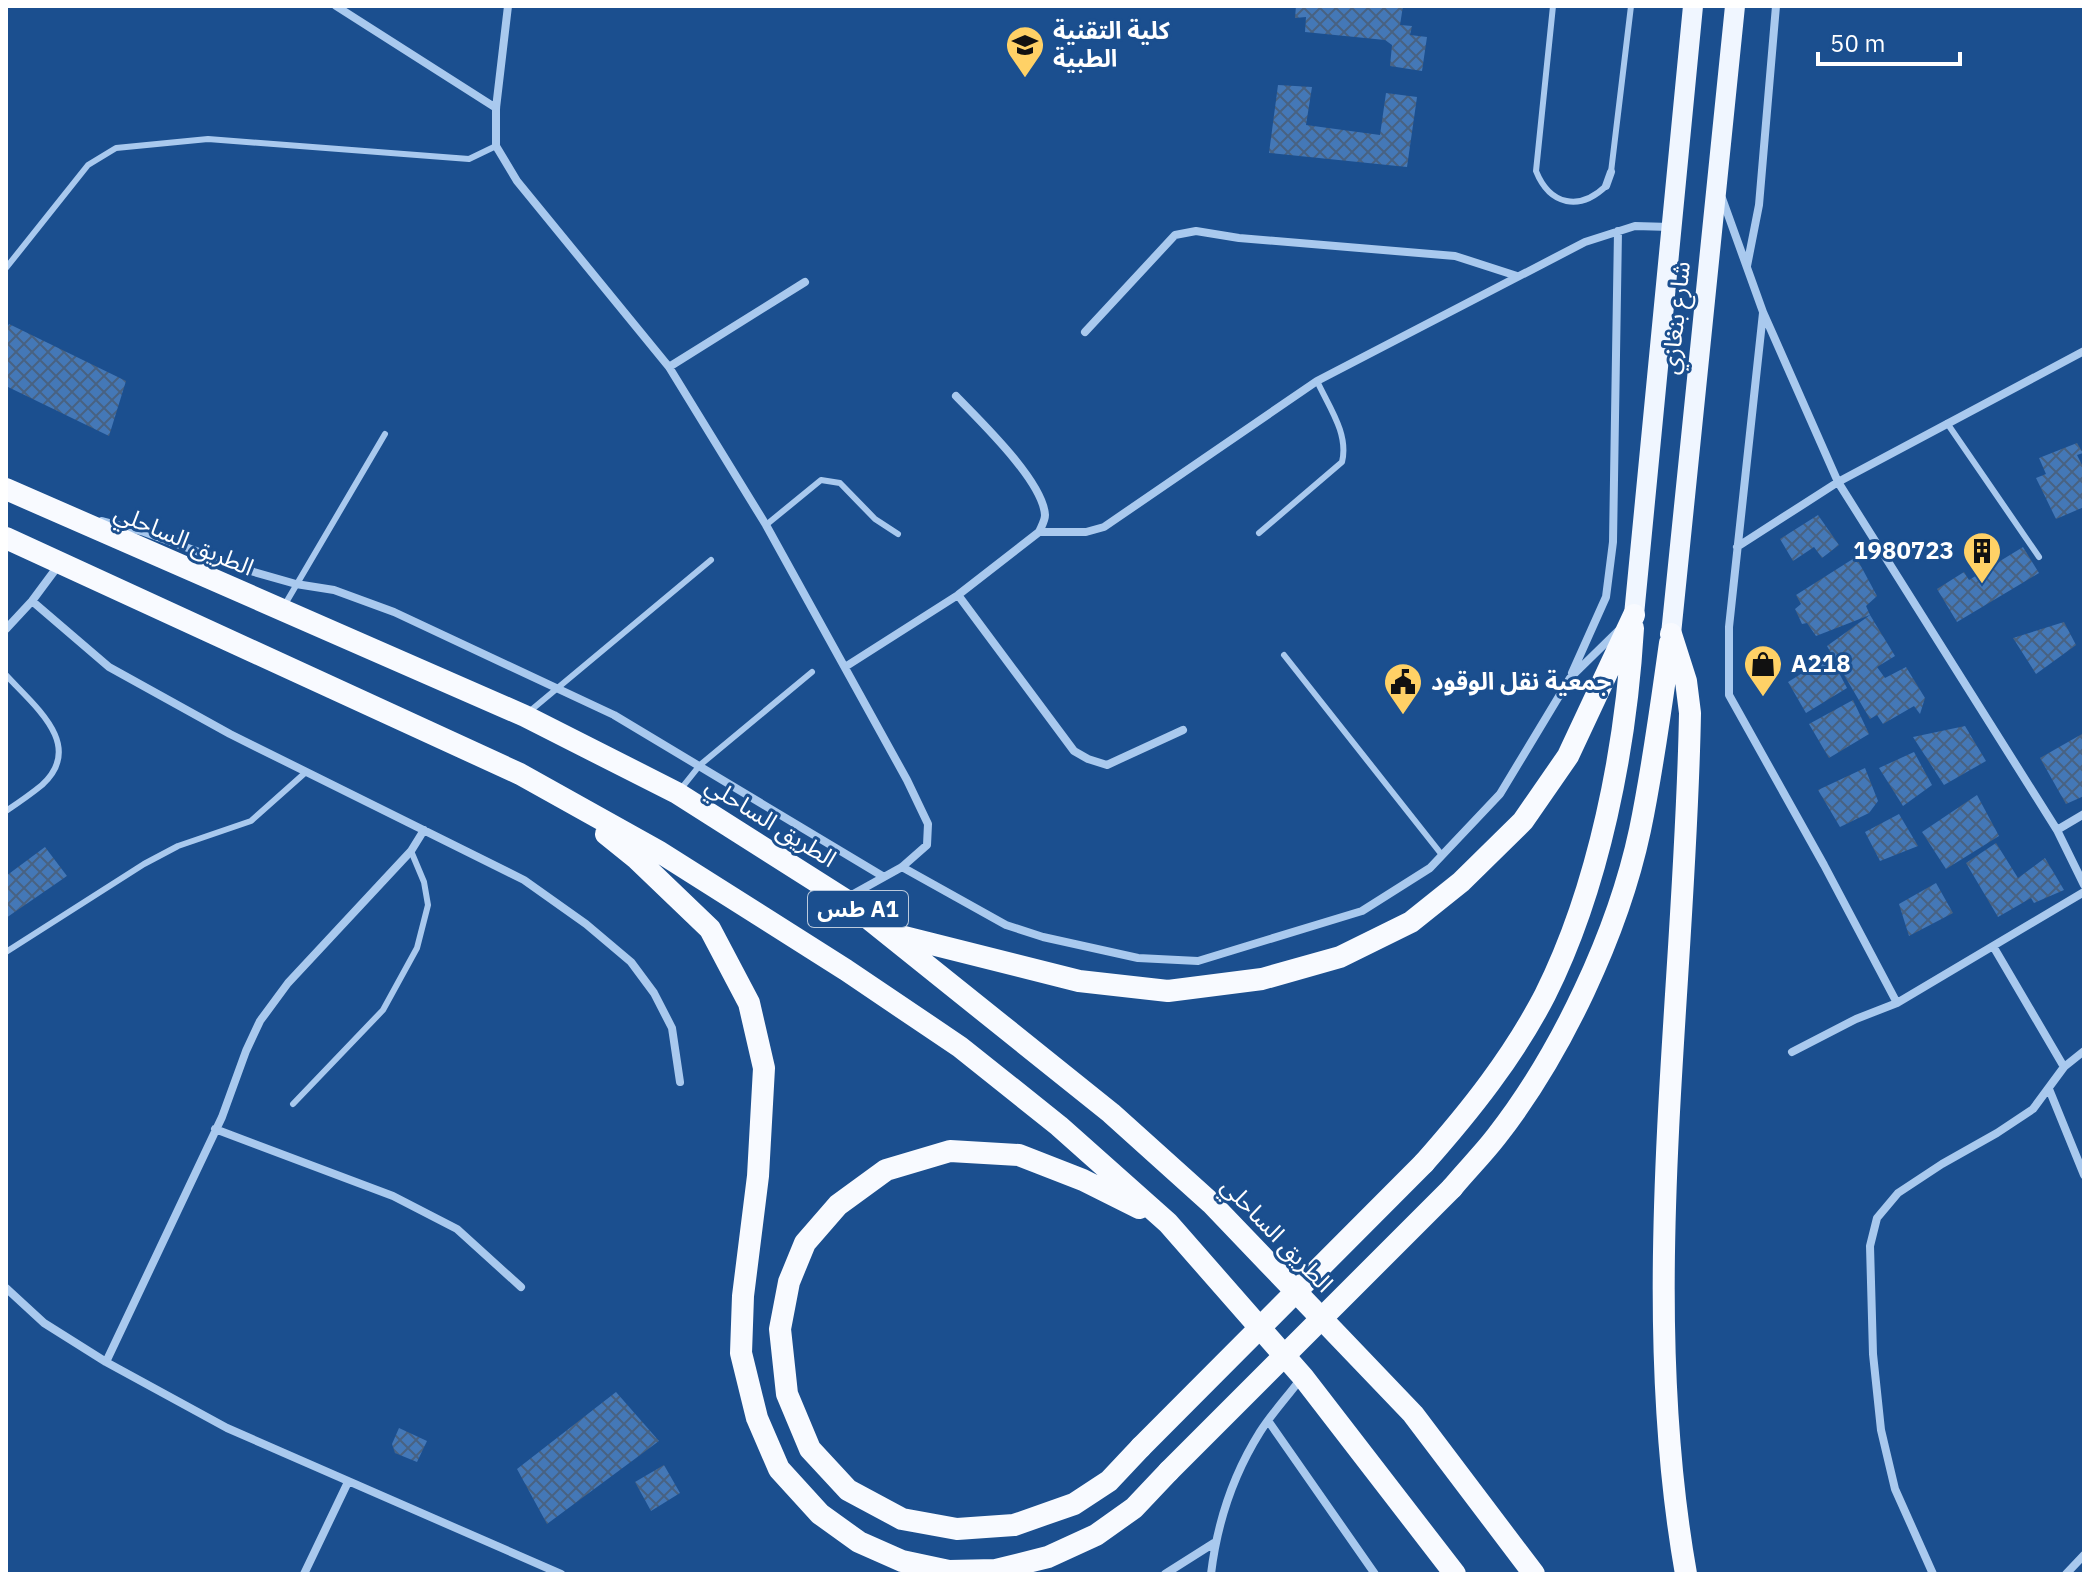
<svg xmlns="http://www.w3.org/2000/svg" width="2090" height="1580" font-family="'IBM Plex Sans','Noto Sans Arabic',sans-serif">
<defs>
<pattern id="building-cross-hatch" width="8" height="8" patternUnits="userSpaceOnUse" patternTransform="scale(2)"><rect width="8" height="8" fill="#4478b7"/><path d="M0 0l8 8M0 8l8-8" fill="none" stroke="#486282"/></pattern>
</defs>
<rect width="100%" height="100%" fill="#1b4f8f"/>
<path fill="url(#building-cross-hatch)" d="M1296,6h107l-3,19 12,1 -2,9 17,2 -5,34 -32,-5 2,-21 -7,-5 -80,-8 1,-15 -11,1z
M1278,85l34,2 -6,38 74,10 6,-42 31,4 -10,70 -138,-14z
M9,324l117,57 -17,55 -103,-50v-56z
M2077,443l6,10 -6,2 7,14v38l-28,12 -20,-41 10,-4 -7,-16z
M1818,515l21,30 -17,13 -8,-11 -21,14 -13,-22z
M2023,547l16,26 -82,49 -20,-33 27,-17 5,8z
M1856,557l21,39 -11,10 4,9 -54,21 -9,-13 -5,1 -7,-15 6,-5 -5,-9z
M1870,615l25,41 -18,11 8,11 21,-11 19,31 -5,16 -6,-8 -31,18 -6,-9 -7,4 -43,-73z
M2064,622l12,23 -40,29 -23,-36z
M1830,656l17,32 -41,25 -18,-31z
M1853,700l16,34 -40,24 -20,-34z
M1965,726l21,35 -42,24 -31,-48z
M2082,734l2,62 -18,8 -26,-46z
M1914,752l18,33 -29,21 -24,-38z
M1865,768l13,33 -9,12 -29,14 -22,-37z
M1977,795l22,41 -53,33 -24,-37z
M1899,814l19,32 -38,15 -15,-29z
M1996,843l22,35 27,-20 19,32 -30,13 -3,-5 -33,19 -32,-54z
M45,847l22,29 -61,42v-42z
M1936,883l17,30 -44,23 -10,-32z
M616,1392l43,49 -112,83 -30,-55z
M399,1428l28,13 -10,21 -22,-9 -3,-9z
M664,1465l16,28 -29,18 -16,-29z"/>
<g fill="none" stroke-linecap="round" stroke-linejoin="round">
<path stroke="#a9c9ee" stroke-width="6" d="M1553,6l-17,165c14,35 44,40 70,15
M1611,172l20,-166
M6,268l82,-103 28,-17 92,-9 261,20 27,-13
M1947,423l92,134
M766,525l55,-45 19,3 35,36 23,15
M1259,533l83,-71c7,-28 -13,-55 -25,-81
M284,606l101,-172
M1284,655l158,200
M6,675c27,30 80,70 36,110 -11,9 -24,18 -36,26
M530,711l181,-151
M680,790l20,-25 112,-93
M6,952l138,-88 34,-18 73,-25 55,-49
M293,1104l90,-94 34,-62 11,-43 -4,-23 -13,-31"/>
<path stroke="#a9c9ee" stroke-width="8" d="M336,6l160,102
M508,6l-12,102v38l21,35 152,186 97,158 141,255 21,44 -1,21 -25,22 -54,30
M1606,186l5,-14
M1722,198l41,114 75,170 219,348 27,55
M1747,266l12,-61 17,-199
M1763,313l-34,314v68l95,170 73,138
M1085,332l90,-97 21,-4 43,7 216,18 62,20
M669,367l136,-85
M102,521l42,11 110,40 42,12 38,6 60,22 220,103 270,162
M1039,532h47l18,-5 213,-146 268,-139 50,-16 35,1
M1737,547l101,-65 246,-131
M958,595l116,156 14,8 19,6 76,-35
M32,601l77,66 121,67 294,146 62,44 45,38 23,31 18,35 8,54
M6,629l26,-28 26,-35
M845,667l113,-72 81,-63c2,-5 6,-11 6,-17 -2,-34 -65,-94 -89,-119
M1572,673l34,-76 7,-55 5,-311
M2057,830l27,-16
M902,867l104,58 37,12 95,21 60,3 164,-50 68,-43 70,-74 70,-116 48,-47
M1993,946l71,121
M1792,1052l64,-33 41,-16 187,-111
M2049,1089l35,86
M215,1129l178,67 64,33 64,58
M6,1288l38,35 62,39 121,66 334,146
M106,1362l116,-245 24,-66 14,-30 28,-38 123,-132 13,-21
M1269,1422l106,152
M304,1574l44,-92
M1165,1574l49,-31
M1211,1574c6,-50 22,-99 49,-142 12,-19 29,-37 42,-55
M1933,1574l-38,-85 -14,-59 -8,-76 -3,-108 7,-28 21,-25 44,-29 55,-31 36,-24 31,-42 20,-16
M2066,1574l18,-19"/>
<path stroke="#f0f6ff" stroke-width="20" d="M1634,615l59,-609
M1671,634l64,-628"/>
<path stroke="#f8faff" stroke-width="22" d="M6,489l519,227 152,77 167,106 267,214 100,90 202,211 121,160
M6,538l514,236 138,77 188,119 114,77 99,79 109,97 135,154 152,197
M1671,634l15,47 4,32c-5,285 -54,579 -4,861
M606,834l31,25 73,70 39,74 15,65 -6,108 -15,120 -2,57 16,65 22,51 41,45 39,28 43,19 47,10 47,-1 52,-13 48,-22 38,-27 35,-37
M896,935l183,46 89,10 94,-12 78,-22 71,-35 50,-40 62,-61 45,-65 66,-141
M1424,1163c46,-52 89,-106 121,-168 54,-108 81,-247 88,-367
M1452,1188c14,-17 30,-33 44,-51 65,-83 122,-204 144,-307 13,-62 21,-124 30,-187
M1139,1208l-56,-28 -64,-25 -69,-4 -64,19 -48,35 -33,38 -16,39 -9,47 7,65 23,55 38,41 54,29 55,10 57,-4 60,-21 35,-23 32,-34"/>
<path stroke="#f8faff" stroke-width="22" d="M1141,1447l283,-284
M1169,1471l283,-283"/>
</g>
<defs>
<symbol id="university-pin" viewBox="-11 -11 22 30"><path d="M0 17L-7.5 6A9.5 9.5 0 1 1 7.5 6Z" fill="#ffd166" stroke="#1b4f8f"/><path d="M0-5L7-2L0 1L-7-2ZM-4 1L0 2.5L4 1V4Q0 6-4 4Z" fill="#111"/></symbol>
<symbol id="building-pin" viewBox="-11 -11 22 30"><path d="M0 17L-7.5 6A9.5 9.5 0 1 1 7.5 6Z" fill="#ffd166" stroke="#1b4f8f"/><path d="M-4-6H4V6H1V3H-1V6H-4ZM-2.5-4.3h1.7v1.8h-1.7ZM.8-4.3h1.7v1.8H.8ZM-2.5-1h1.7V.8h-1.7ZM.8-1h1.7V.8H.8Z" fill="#111"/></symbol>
<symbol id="shop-pin" viewBox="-11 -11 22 30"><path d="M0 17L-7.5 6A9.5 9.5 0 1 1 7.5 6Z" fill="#ffd166" stroke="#1b4f8f"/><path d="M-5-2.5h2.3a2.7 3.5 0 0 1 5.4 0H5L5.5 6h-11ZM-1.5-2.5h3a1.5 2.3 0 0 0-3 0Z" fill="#111"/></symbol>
<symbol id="civic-pin" viewBox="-11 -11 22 30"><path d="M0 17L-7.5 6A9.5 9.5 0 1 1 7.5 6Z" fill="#ffd166" stroke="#1b4f8f"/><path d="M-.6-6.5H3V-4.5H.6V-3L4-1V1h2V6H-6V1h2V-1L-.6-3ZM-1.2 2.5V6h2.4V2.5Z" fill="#111"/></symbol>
</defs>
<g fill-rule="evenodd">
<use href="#university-pin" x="1003" y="23" width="44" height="60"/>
<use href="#building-pin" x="1960" y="529" width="44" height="60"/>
<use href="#shop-pin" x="1741" y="642" width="44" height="60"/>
<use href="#civic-pin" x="1381" y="660" width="44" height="60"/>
</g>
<g text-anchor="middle" stroke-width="6" stroke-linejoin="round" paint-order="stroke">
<rect fill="#1b4f8f" stroke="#bbcadd" stroke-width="2" x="808" y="891" width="100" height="36" rx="6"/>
<g font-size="22" font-weight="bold" fill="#fff">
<text x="858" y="917">طس A1</text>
</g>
<g font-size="24" font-weight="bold" fill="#fff" stroke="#1b4f8f" text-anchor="start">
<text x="1053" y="39">كلية التقنية<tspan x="1053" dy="28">الطبية</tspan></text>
<text x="1954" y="559" text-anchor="end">1980723</text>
<text x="1791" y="672">A218</text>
<text x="1431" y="690">جمعية نقل الوقود</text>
</g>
<g font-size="24" fill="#fff" stroke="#1b4f8f">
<text transform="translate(1676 318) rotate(-84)" y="8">شارع بنغازي</text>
<text transform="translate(184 540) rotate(23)" y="8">الطريق الساحلي</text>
<text transform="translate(771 822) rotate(32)" y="8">الطريق الساحلي</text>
<text transform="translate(1277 1235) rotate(46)" y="8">الطريق الساحلي</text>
</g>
</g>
<rect width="2090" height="1580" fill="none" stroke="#ffffff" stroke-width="16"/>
<path d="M1818 52v12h142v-12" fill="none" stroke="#ffffff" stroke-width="4"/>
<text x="1830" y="52" font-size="24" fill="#ffffff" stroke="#1b4f8f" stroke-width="6" paint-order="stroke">50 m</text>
</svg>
